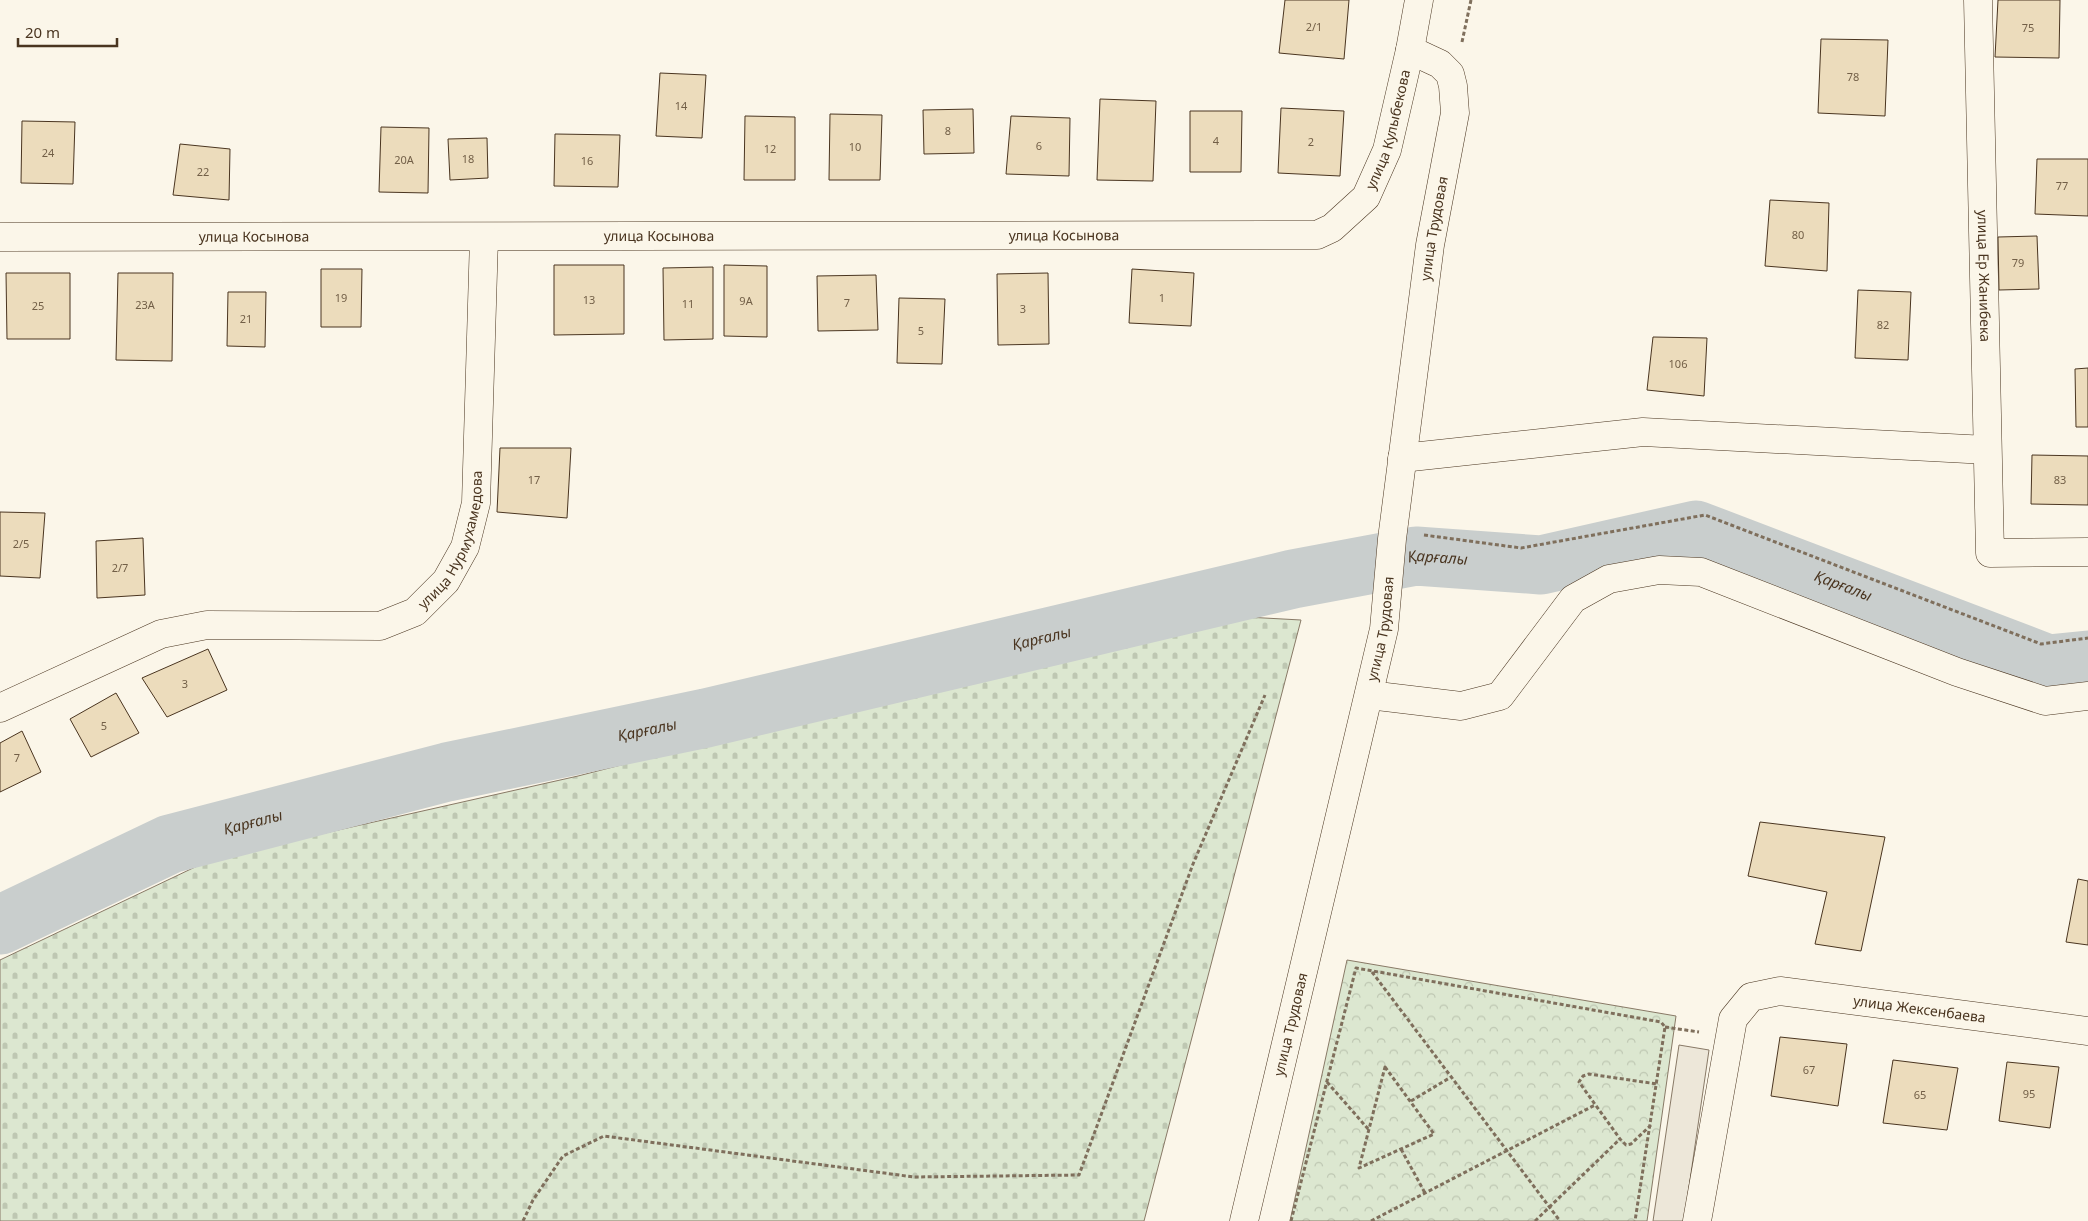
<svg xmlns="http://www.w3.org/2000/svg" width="2088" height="1221" font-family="'Noto Sans',sans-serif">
<defs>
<pattern id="cemetery-stones" width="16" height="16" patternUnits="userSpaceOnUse" patternTransform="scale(1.25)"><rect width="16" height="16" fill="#dce7d0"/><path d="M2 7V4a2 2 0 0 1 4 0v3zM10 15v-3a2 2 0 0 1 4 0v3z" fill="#bec7b2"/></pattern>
<pattern id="park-crowns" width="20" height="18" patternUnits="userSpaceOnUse" patternTransform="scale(1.25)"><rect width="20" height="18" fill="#dce7d0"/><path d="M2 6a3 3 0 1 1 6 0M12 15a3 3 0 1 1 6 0" fill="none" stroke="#bec7b2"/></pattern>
</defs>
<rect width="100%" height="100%" fill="#fbf6e9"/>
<path fill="url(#cemetery-stones)" stroke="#887966" d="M1246,617l55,3 -157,601h-1144v-261l214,-102 364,-82 601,-154z"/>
<path fill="url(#park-crowns)" stroke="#887966" d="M1347,960l329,56 -29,205h-357z"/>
<path fill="#ede7d9" stroke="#887966" d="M1679,1045l30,5 -25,171h-31z"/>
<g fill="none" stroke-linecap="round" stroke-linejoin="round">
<path stroke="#c9cecd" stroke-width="59" id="s1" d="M0,925l170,-81 277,-72 259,-54 587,-139 123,-23 125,9 155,-35 352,134 40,-4"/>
</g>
<path fill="#ecdcbc" stroke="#4a3520" d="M1285,0h64l-5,59 -65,-6z
M1998,0h62l-1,58 -64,-1z
M1821,39l67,1 -3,76 -67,-3z
M660,73l46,2 -4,63 -46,-2z
M1100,99l56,2 -3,80 -56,-1z
M1281,108l63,3 -4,65 -62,-3z
M973,109l1,44 -50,1 -1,-44z
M1190,111h52l-1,61h-51z
M830,114l52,1 -2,65h-51z
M745,116l50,1v63h-51z
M1011,116l59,2 -1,58 -63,-2z
M22,121l53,1 -2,62 -52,-1z
M381,127l48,1 -1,65 -49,-1z
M555,134l65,1 -2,52 -64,-1z
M487,138l1,40 -38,2 -2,-41z
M180,144l50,5 -1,51 -56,-5z
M2037,159h51v57l-53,-2z
M1770,200l59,3 -2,68 -62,-5z
M2037,236l2,53 -40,1 -1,-53z
M554,265h70v69l-70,1z
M724,265l43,1v71l-43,-1z
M713,267v72l-49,1 -1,-72z
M321,269h41l-1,58h-40z
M1132,269l62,4 -3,53 -62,-3z
M6,273h64v66h-63z
M118,273h55l-1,88 -56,-1z
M1048,273l1,71 -51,1 -1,-71z
M876,275l2,55 -60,1 -1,-55z
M1858,290l53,2 -3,68 -53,-2z
M228,292h38l-1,55 -38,-1z
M899,298l46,1 -3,65 -45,-1z
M1653,337l54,1 -3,58 -57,-6z
M2088,368v59h-12l-1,-58z
M500,448h71l-4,70 -70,-6z
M2032,455l56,1v49l-57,-1z
M0,512l45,1 -5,65 -40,-2z
M143,538l2,57 -48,3 -1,-57z
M208,649l19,41 -60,27 -25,-39z
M116,693l23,40 -48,24 -21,-38z
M22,731l19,41 -41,20v-49z
M1760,822l125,15 -24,114 -46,-7 12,-52 -79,-16z
M2078,879l10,2v64l-22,-3z
M1780,1037l67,7 -9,62 -67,-10z
M1893,1060l65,8 -11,62 -64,-7z
M2007,1062l52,5 -9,61 -51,-7z"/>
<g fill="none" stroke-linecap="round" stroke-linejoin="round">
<defs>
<g id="minor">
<path id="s2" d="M1978,0l12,553 98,-1"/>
<path id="s3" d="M0,237l1317,-2 15,-7 34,-31 21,-47 23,-100 9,-50"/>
<path d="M1402,458l241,-26 344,18"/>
<path d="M1369,695l92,11 39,-10 73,-97 36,-20 50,-9 42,2 256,100 88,29 43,-5"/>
<path id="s4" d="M0,708l161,-74 46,-9 173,1 35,-14 31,-31 19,-34 11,-44 8,-265"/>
<path id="s5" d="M1244,1221l140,-592 8,-90 38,-294 25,-132 -2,-27 -3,-12 -10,-10 -30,-14"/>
<path id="s6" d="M1697,1221l36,-202 18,-22 29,-6 308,40"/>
</g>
</defs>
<use href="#minor" stroke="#4a3520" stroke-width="29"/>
<path stroke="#7f6f5c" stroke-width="3" stroke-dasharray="4 2.5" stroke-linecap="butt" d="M1462,42l9,-42
M1424,535l97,13 184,-33 336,129 47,-6
M1372,972l188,249
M1665,1027l34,5
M1385,1067l49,67 -75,34z
M1327,1082l42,48
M1411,1101l40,-24
M1651,1125l-20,19 -5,1 -6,-6 -41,-57 4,-6 6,-2 68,10
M1401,1149l24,44
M523,1221l10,-21 30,-44 41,-20 310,41 165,-2 114,-311 72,-169
M1291,1221l65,-253 305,54 4,5 -30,194
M1371,1221l224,-116
M1535,1221l85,-82"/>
<use href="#minor" stroke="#fbf6e9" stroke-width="28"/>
</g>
<g text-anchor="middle" stroke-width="4" stroke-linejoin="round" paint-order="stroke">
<g font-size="11" fill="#725f47">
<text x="1314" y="31">2/1</text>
<text x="2028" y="32">75</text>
<text x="1853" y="81">78</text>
<text x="681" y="110">14</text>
<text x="948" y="135">8</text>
<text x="1216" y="145">4</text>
<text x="1311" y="146">2</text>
<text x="1039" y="150">6</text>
<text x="855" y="151">10</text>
<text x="770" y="153">12</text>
<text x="48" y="157">24</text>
<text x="468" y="163">18</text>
<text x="404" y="164">20А</text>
<text x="587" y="165">16</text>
<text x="203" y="176">22</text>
<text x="2062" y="190">77</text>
<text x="1798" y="239">80</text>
<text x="2018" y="267">79</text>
<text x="341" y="302">19</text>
<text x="1162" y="302">1</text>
<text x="589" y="304">13</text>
<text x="746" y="305">9А</text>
<text x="847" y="307">7</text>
<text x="688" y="308">11</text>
<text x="145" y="309">23А</text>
<text x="38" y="310">25</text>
<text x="1023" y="313">3</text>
<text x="246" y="323">21</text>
<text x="1883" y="329">82</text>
<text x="921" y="335">5</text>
<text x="1678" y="368">106</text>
<text x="534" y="484">17</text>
<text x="2060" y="484">83</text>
<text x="21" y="548">2/5</text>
<text x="120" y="572">2/7</text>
<text x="185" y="688">3</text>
<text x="104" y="730">5</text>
<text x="17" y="762">7</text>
<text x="1809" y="1074">67</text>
<text x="2029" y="1098">95</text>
<text x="1920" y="1099">65</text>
</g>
<g font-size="14" fill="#4a3520" stroke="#fbf6e9">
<text dy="5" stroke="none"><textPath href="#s3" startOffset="1451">улица Кулыбекова</textPath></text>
<text dy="5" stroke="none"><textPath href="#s5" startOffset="1012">улица Трудовая</textPath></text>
<text dy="5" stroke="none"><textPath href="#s3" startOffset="1064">улица Косынова</textPath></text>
<text dy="5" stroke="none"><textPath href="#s3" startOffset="254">улица Косынова</textPath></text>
<text dy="5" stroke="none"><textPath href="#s3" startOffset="659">улица Косынова</textPath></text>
<text dy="5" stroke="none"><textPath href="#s2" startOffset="276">улица Ер Жанибека</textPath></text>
<text dy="5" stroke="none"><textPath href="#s4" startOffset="519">улица Нурмухамедова</textPath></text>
<text dy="5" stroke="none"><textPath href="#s5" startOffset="608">улица Трудовая</textPath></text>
<text dy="5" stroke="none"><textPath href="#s6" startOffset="404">улица Жексенбаева</textPath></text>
<text dy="5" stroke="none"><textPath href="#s5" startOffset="202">улица Трудовая</textPath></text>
</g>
<g font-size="15" font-style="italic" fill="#4a3520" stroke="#fbf6e9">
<text dy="5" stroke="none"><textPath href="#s1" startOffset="1489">Қарғалы</textPath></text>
<text dy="5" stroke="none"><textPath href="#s1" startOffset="1909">Қарғалы</textPath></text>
<text dy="5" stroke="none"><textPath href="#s1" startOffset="1084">Қарғалы</textPath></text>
<text dy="5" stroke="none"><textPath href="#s1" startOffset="679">Қарғалы</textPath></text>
<text dy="5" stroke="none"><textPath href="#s1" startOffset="274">Қарғалы</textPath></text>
</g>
</g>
<path d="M18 38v8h99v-8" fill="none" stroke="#4a3520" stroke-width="2.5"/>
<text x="25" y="38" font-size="15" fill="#4a3520" stroke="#fbf6e9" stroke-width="4" paint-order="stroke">20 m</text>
</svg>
